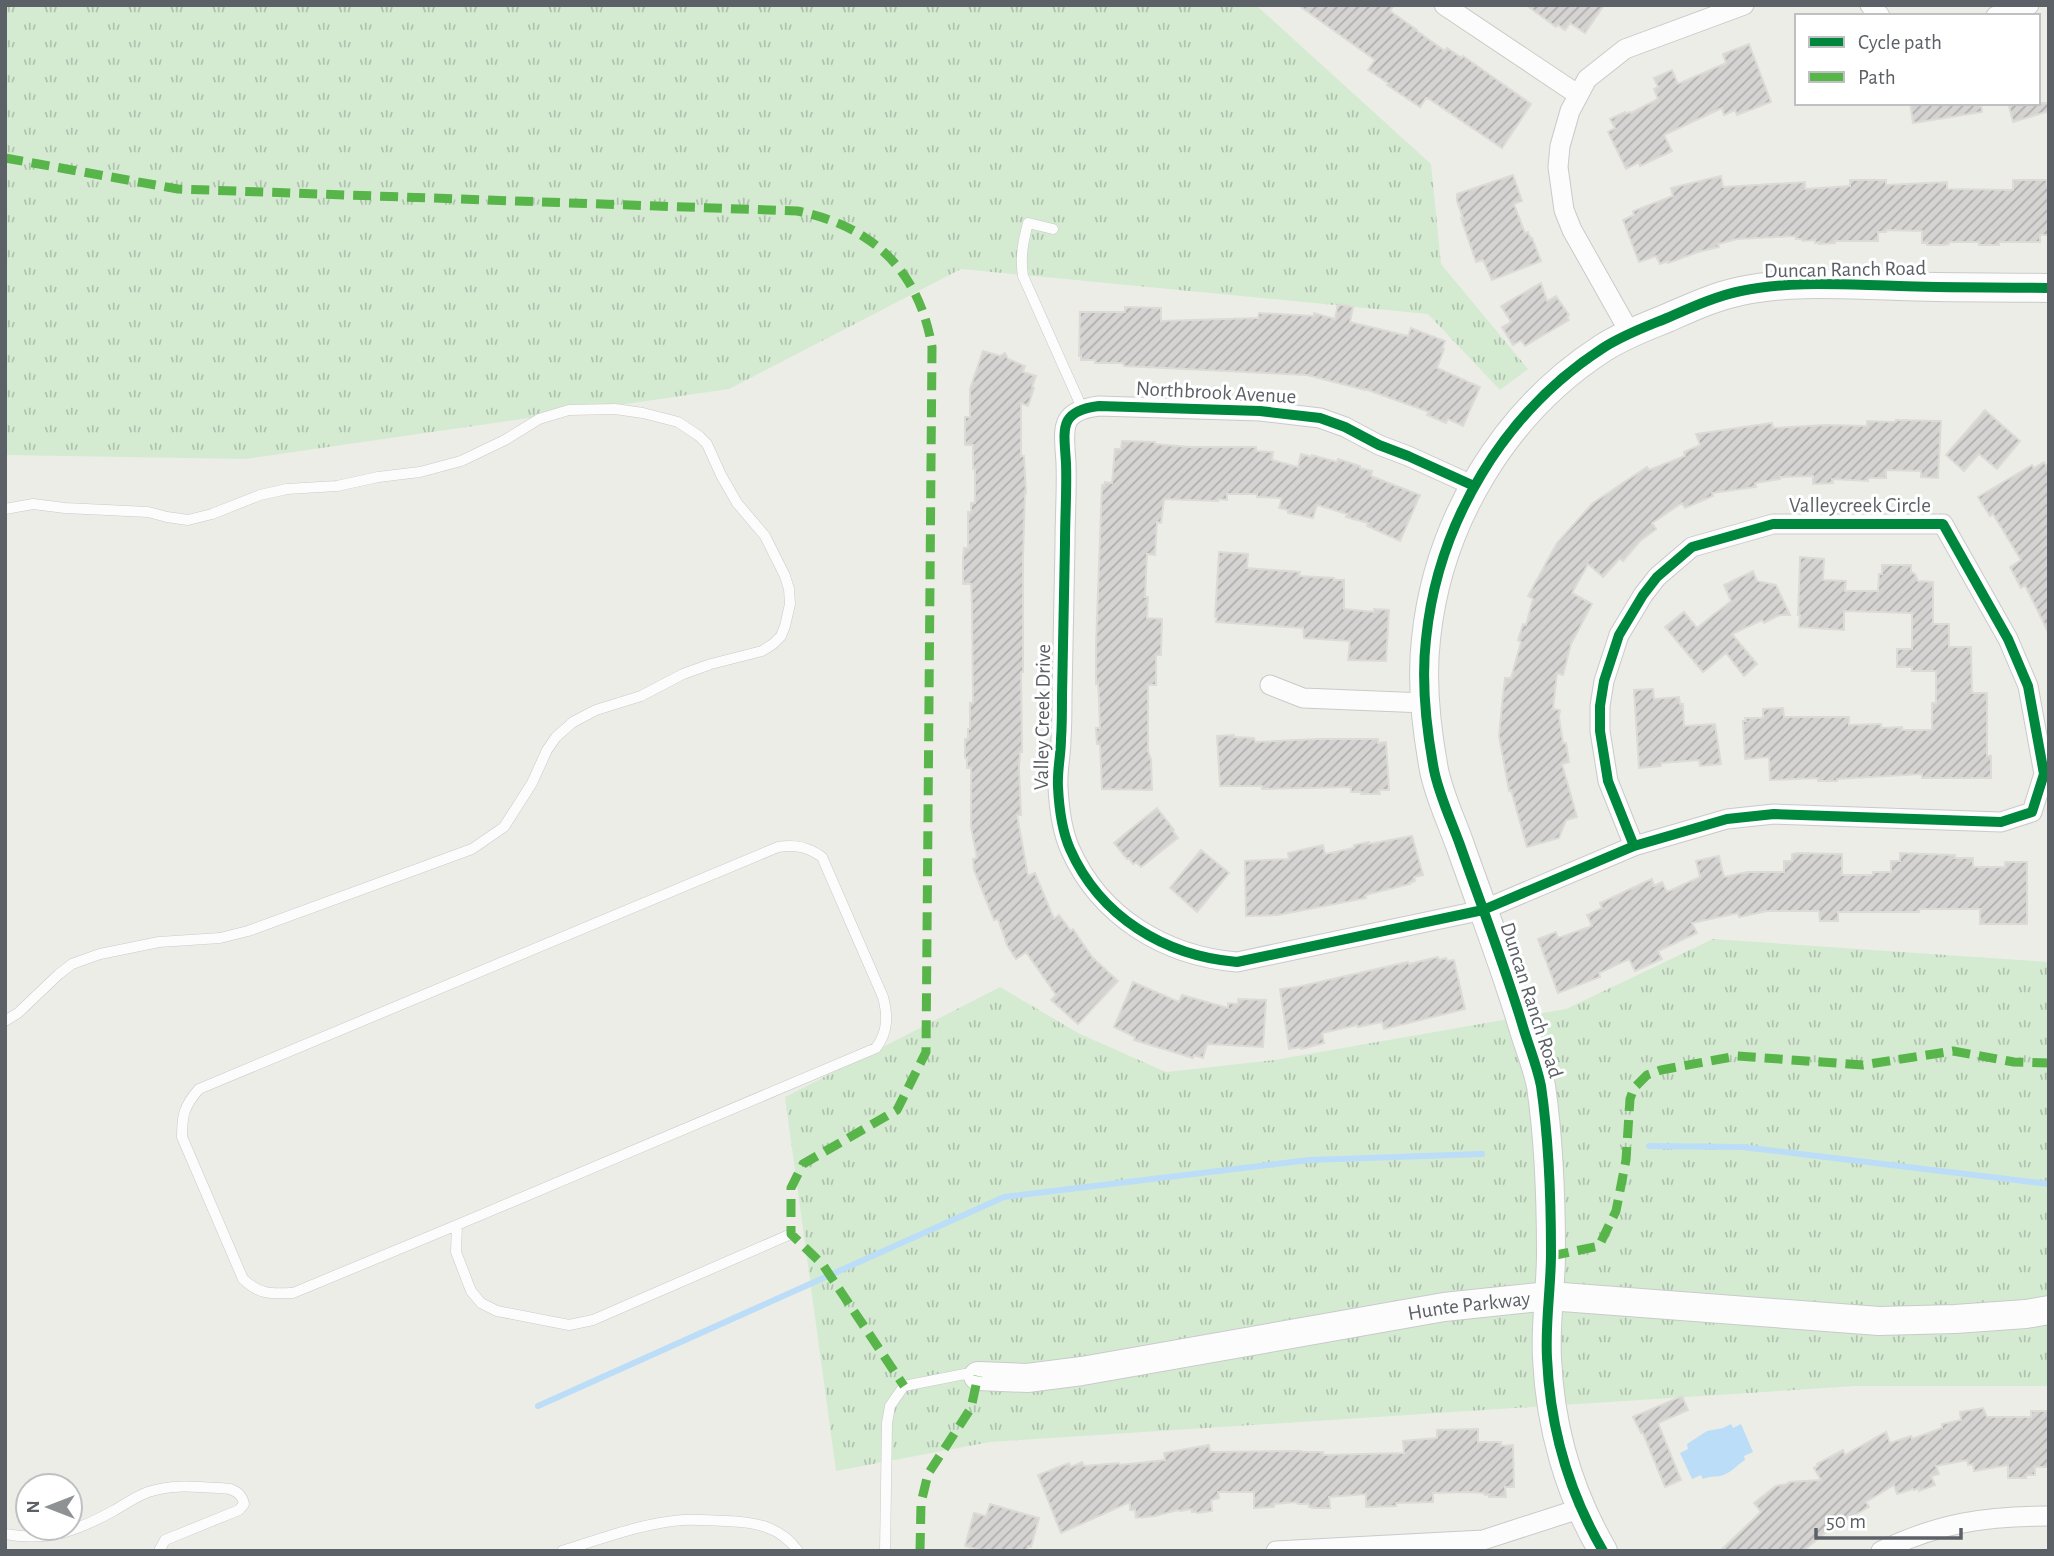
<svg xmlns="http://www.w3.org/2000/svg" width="2054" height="1556" font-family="'Alegreya Sans',sans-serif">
<defs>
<pattern id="grass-tufts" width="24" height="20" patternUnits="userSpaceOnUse" patternTransform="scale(1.75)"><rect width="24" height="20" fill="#d4ebd2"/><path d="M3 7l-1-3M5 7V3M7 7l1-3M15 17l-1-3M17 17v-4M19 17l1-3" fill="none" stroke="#afc2ae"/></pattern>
<pattern id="building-hatch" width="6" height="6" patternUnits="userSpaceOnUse" patternTransform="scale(1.75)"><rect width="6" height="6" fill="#d5d4d2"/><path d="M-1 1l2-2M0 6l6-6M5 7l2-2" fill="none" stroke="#b0afae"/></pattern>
</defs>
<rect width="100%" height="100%" fill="#edede8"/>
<path fill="url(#grass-tufts)" d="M5,5h1251l175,159 10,100 87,105 -28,21 -72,-76 -467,-45 -232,120 -484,70 -240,-4z
M1713,939l336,23v424h-193l-866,56 -154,29 -51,-374 215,-110 78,46 88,39 108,-12 292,-51z"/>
<path fill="#bbddf8" d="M1731,1424l2,4 8,-4 12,28 -9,4 1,4c-8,5 -15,14 -25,16 -6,1 -10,0 -17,3l-2,-4 -9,4 -12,-26 8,-4 -1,-5 20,-13 16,-3z"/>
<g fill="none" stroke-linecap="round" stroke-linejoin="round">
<path stroke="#bbddf8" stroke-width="6" d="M1649,1146l93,1 307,37
M538,1406l466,-209 305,-37 173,-6"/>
</g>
<path fill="url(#building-hatch)" stroke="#dddbd6" stroke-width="2" d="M1298,5h96l-4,6 27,19v1l28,20 2,-3 15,10 1,-2 68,48 -29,44 -73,-49 -3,-1 -6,9 -33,-22 1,-2 -20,-13 7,-10z
M1526,5h78l-19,28 -15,-10 -5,7 -7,-5 -2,2z
M1749,44l22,58 -34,13 -2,-5 -11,5 -2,-7 -58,27 8,16 -32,15 -1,-4 -13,7 -18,-37 7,-4 -5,-9 15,-7 1,2 4,-2 1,1 27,-14 -4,-10 4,-2 -4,-9 18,-8 6,14 48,-21 -3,-9z
M1910,103h71l1,9 -69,11z
M2008,103h41v8l-36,11z
M1513,175l9,26 -8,3 11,29 3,-1 2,5 2,1 9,23 -49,19 -9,-20 -7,2 -15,-44h2l-6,-17v-7z
M1721,176l2,11 82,-5v7l45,-3v-6h36v5l61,-3v7l66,1v-10h34v5h2v50h-9v7h-41v3h-20v-3h-30v2l-4,1h-18v-2h-5v-12l-36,-1v2h-8v9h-43v2l-16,1v-2l-4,1v-3l-12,1 -2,-2h-5l-1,-3 -58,3 -19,5 1,3 -21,5 -30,11v-2l-8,3 -4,-8 -17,6 -16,-42 11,-5 -1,-4 40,-15 -2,-8z
M1541,283l6,18 9,-5 13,19 -2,2 2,3 -44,26 -4,-6 -8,5 -11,-18 9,-5 -10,-16z
M1338,304l15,3 -3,15 58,14 3,-8 34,13 -3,7 2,1 -7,19 43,19 -17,39 -15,-7 -2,4 -19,-8 2,-3 -64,-23v1l-58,-15 -183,-9 -1,-3h-28v-3h-14v-4h-2l1,-44h45v-5l36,1v13l97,-3 1,-5 55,3v-3l21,6z
M983,351l17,5 5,-3 3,6 17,7 -2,6 13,4 -4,11 2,1 -6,18 -7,-3v53h3l2,37h-1l-2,65v114h-2l1,80h-2l-1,16 2,47h-4l11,61 7,-3 19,46 5,-4 12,16 2,-2 19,28 26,24 -40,43 -27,-24 5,-5 -30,-43 -10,7 -9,-14 -9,-26 -4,1 -20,-50 -1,-11 4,-1 -6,-31v-59h-4v-10h-2v-19h3v-10h2v-26h3l-1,-97 -1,-22h-8v-26l1,-10h4v-36h3v-9h4v-34h-2v-24h-8v-28h5v-28z
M1985,410l35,31 -23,28 -18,-15 -15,17 -18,-16z
M1896,420l45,1 -3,57 -17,-1v-6l-35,-1v8h-18v3l-36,-2 1,4 -20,1v-8l-33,1v2l-25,4 1,4 -44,6 1,3 -28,12 -3,-5 -30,20 4,6 -16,12 -17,20 -3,-3 -17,19 -15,-13 -16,29 20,11 -21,40 -8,31 -6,-2 -4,36 7,1 -1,7 4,26h3l3,19 -7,2 15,53 -11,3 -7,18 -32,9 -16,-57 -2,1 -10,-55 4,-41 2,-17h6l10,-36 -3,-2 5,-16 3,1 7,-26 -5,-3 29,-53 36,-40 54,-36 2,3 36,-14 -1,-4 16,-7 -4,-11 76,-11 1,5 52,-3 42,1v-5l29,1z
M1122,441l33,1v2l35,3h66v4l17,1 -1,8 26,7 3,-13 11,3v-2l25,7 1,-3 22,7v2l12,3 -1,5 49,19 -20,46 -33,-15 1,-3 -22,-6 1,-3 -30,-9 -4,13 -25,-5v-3l-9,-2 3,-10 -25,-1v-3h-30v6l-9,-1v2l-54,-2 -3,24 -4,-1 -2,33 -8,-1 -2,43h3l-1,21 15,1 -1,36h-5v30h-8v66l3,9 1,30 -50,-1 -2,-45h-3l-1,-16h4l-1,-29 -1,-15h-2v-39l6,-160h2l1,-3 7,1 3,-34h6z
M2044,462l5,8v164l-24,-49 -4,3 -11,-21 11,-7 -28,-46 -3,2 -12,-19 54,-32 2,3z
M1219,552l29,2 -1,14 53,4 -1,4 35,2v2h10v29l30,3v-3l15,1 -3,51 -38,-1 2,-19 -46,-3 -1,-10 -87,-6 1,-5h-2z
M1800,557l24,2 -1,21 23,1 -1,10h33l1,-17h3v-9h29v7l4,2 3,7 15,1v42h16v23h22l1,46h15v63h4v22h-69v-4l-85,5v2h-19v-3l-48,2 -1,-23 -24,2 -2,-38h3l-1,-3h18v-9l20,-1 1,9h65v8l32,-1v4l21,-1v3h30v-27h4v-32h-24v-4h-15v-18h15v-36l-68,-2v19l-45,-3 1,-12h-2z
M1753,571l4,10 19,4 14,30h-10l-16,8 -2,-3 -30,14 25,30 -13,12 -18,-23 -23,19 -38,-45 19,-15 13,16 34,-27 -7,-16z
M1653,689l1,10 25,-2 1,7h3l1,22 31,-2 6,40 -21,2 -1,-6 -38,3v3l-22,2 -5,-78z
M1234,735v2l20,1 1,4 64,-3h59v4l8,-1 3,48h-10l1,4h-19v-2h-10v-5l-89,2v-3h-42l-3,-50z
M1157,808l17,22 -1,1 5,7 -37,29 -5,-5 -3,2 -4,-6 -2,1 -13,-16z
M1412,836l11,39 -9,2 1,4 -6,2 1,1 -45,11 1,3 -88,17 -32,1 -1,-55 44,-2 -1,-6 35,-8 2,9 29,-6v-3l15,-3v2z
M1201,850l28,23 -32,39 -27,-24z
M1798,853l44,1v21h31v-3h18v-11h9v-8l55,2v3h18v9h32v-5h22v62h-47v-15h-61v3h-81v9h-18l-1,-10h-52l-28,6 -1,-4 -46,10 5,10 -39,18 4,8 -27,12 -6,-12 -30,14 1,4 -42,16 -20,-54 18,-7 2,6 34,-12 -5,-11 15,-7 -2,-5 52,-24 2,7 8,-4 5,10 33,-15 -4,-16 23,-5 5,21 23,-5h37v-11h8v-7z
M1438,957l1,3 7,-2 1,3 7,-1 11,49 -81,20 -2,-7 -24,5 -1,-2 -35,8 2,10 -23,6 -1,-2 -11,2 -9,-60 17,-2 111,-25 1,2z
M1133,982l46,20 3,-7 46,13v-5l10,1v-5l28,1 -3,47 -56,-3 -4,14 -9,-3 -1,3 -59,-18 1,-3 -21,-10z
M1682,1396l6,14 -30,13 23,57 -16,7 -22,-54h-2l-8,-16z
M1983,1408l4,9h44v-6h18v56h-14v8h-9v3h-18v-13l-34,6 -1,-7 -5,1 -1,-5 -31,6 3,8 -8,2 4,9 -16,6v-3l-5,2 -1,-1 -16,5 -3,-9 -28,17 3,5 -39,22 -27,22h-83l41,-39 -7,-9 22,-17 11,-2 2,-2 32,-2 -7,-12 4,-2 -1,-2 26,-14 2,5 41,-23 4,11 21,-7 1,3 30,-11v-4l19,-4 -1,-8z
M1478,1429v13h23v4l12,-1 1,42h-9l1,10h-17v-3l-4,1 -1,-2 -16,-1 -35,1v9l-37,1v3l-30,1v-13l-37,3 1,11h-16l-5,-1v-3h-11l-2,-2 -22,2v3l-20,1v-16h-36l1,6 -8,2 1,11 -15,2 -1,-1h-4v-3l-11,2 -3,-1 -23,6 -19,2 -1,-8h-5v-8l-69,31 -23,-58 31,-12 2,4 11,-5 2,4 35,-3 1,2 45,-5 -1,-7 45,-8 1,7 91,-1v1h22v3l81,-2 -1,-12 34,-3v-8z
M990,1504l49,14 -8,29 -3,-1 -2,5h-42l-19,-5 9,-33 12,3z"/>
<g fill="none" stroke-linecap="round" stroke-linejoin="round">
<defs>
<path id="lane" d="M1053,229l-25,-6c-5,19 -8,34 -5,53l59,132
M5,509l28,-5 32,4 83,4 19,5 21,3 24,-6 48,-19 27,-6 50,-3 41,-9 42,-5 41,-11 44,-21 34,-21 30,-9 46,-1 28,4 35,9 21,14 8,8 14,31 16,28 28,33 20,40 4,13 1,15 -5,22 -4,10 -8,8 -11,7 -51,13 -28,10 -42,22 -45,14 -23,12 -17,15 -9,13 -15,33 -28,44 -32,22 -224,82 -28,7 -61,4 -59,12 -17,6 -11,4 -13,10 -41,39 -13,8
M457,1225l-164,68c-22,1 -33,2 -50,-14l-61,-142c0,-22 2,-31 17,-48l579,-242c17,-3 30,0 44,10l61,140c5,19 5,35 -7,51l-419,177 -1,27 15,39 10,12 16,8 72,14 24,-5 198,-86
M5,1534c43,8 72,-3 110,-24 10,-6 22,-14 33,-18 27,-9 54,-5 82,-3 8,3 12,6 14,15l-5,6 -74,30 -6,11
M562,1551c39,-12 80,-28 121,-31 14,-1 29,1 43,1 29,1 54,5 72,30
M885,1551l2,-128 3,-17 14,-20 61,-12 12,1"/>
<path id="street" d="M1444,5l133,89
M1870,5l10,11
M1996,16l33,-11
M1630,333l-58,-103 -8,-20 -6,-43 2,-21 10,-35 17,-32 38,-30 119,-44
M1474,486l-66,-30 -29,-11 -34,-18 -25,-9 -60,-7 -161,-5c-41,5 -35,23 -33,57 1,26 -1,53 -1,80 -1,51 -2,102 -3,154 0,14 0,28 -1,42 0,16 -4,31 -3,48 1,20 4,44 12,62 30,68 95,107 167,113l246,-52 151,-64 93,-27 47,-5 227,8 31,-10 12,-38 -16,-88 -20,-47 -65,-115h-170l-81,23 -35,30 -14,18 -24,40 -15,46 -4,25v25l8,50 26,65
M1270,685l33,13 122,5
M1276,1551l207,-11 99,-32
M1881,1551c58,-28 104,-35 168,-35"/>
<g id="secondary">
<path id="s1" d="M978,1376l49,2 55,-7 362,-64 105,-11 330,25 76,-2 71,-5 23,-4"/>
<path d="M1603,1551c-34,-58 -53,-125 -56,-193 -2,-35 4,-70 4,-105 0,-55 -2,-112 -10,-167 -4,-20 -12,-39 -18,-59 -18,-61 -42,-122 -63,-182 -9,-25 -21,-50 -26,-75 -8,-43 -13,-88 -8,-131 12,-117 78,-227 177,-291 20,-13 42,-21 64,-30 23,-10 49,-22 74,-27 52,-11 106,-6 158,-5 50,2 100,1 150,2"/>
</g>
</defs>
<use href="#lane" stroke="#c9cac9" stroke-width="11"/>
<use href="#street" stroke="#c9cac9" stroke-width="21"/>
<use href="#secondary" stroke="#c9cbca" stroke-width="30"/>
<use href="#lane" stroke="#fcfcfc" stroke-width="10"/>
<use href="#street" stroke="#fcfcfc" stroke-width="19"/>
<use href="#secondary" stroke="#fcfcfc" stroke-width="28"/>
<path stroke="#58b549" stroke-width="9" stroke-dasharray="18 9" stroke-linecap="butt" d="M5,158l173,31 619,22c76,15 122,60 135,136l-6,705 -29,58 -94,54 -12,24v46l32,31 81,121
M1551,1256l48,-10 17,-35 10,-51 4,-61 4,-11 13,-13 14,-5 76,-14 126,9 90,-14 61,11 35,1
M920,1551l1,-48 7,-29 43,-66 7,-32"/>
<defs>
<path id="cycleway" d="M1474,486l-66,-30 -29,-11 -34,-18 -25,-9 -60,-7 -161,-5c-41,5 -35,23 -33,57 1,26 -1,53 -1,80 -1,51 -2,102 -3,154 0,14 0,28 -1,42 0,16 -4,31 -3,48 1,20 4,44 12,62 30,68 95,107 167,113l246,-52 151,-64 93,-27 47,-5 227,8 31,-10 12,-38 -16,-88 -20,-47 -65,-115h-170l-81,23 -35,30 -14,18 -24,40 -15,46 -4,25v25l8,50 26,65
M1603,1551c-34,-58 -53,-125 -56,-193 -2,-35 4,-70 4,-105 0,-55 -2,-112 -10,-167 -4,-20 -12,-39 -18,-59 -18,-61 -42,-122 -63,-182 -9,-25 -21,-50 -26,-75 -8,-43 -13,-88 -8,-131 12,-117 78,-227 177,-291 20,-13 42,-21 64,-30 23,-10 49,-22 74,-27 52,-11 106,-6 158,-5 50,2 100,1 150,2"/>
</defs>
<use href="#cycleway" stroke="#fff" stroke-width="15"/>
<use href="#cycleway" stroke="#00873e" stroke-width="10"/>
</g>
<g text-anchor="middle" stroke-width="6" stroke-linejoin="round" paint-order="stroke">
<g font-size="21" fill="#5c6167" stroke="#fff">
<text transform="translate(1845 269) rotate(-1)" y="7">Duncan Ranch Road</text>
<text transform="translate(1216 392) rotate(3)" y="7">Northbrook Avenue</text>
<text x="1860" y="512">Valleycreek Circle</text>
<text transform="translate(1042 717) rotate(-89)" y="7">Valley Creek Drive</text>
<text transform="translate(1532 1000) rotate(72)" y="7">Duncan Ranch Road</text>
<text dy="7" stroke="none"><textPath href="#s1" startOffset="497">Hunte Parkway</textPath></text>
</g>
</g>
<rect width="2054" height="1556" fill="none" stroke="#5c6167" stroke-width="14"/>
<rect x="1795" y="14" width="245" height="91" fill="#ffffff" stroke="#bec0c2" stroke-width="2"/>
<rect x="1809" y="37" width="35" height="10" fill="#00873e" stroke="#bec0c2" stroke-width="2"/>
<text x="1858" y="49" font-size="21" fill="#5c6167">Cycle path</text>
<rect x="1809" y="72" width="35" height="10" fill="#58b549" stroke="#bec0c2" stroke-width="2"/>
<text x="1858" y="84" font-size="21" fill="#5c6167">Path</text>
<g transform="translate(49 1507) rotate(270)"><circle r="33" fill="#ffffff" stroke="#bec0c2" stroke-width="2"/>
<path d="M0-5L12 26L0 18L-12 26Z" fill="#8f9294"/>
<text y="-10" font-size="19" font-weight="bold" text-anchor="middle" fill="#5c6167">N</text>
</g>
<path d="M1816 1528v10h145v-10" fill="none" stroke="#5c6167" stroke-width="3.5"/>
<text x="1826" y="1528" font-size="21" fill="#5c6167" stroke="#ffffff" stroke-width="5" paint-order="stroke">50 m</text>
</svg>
